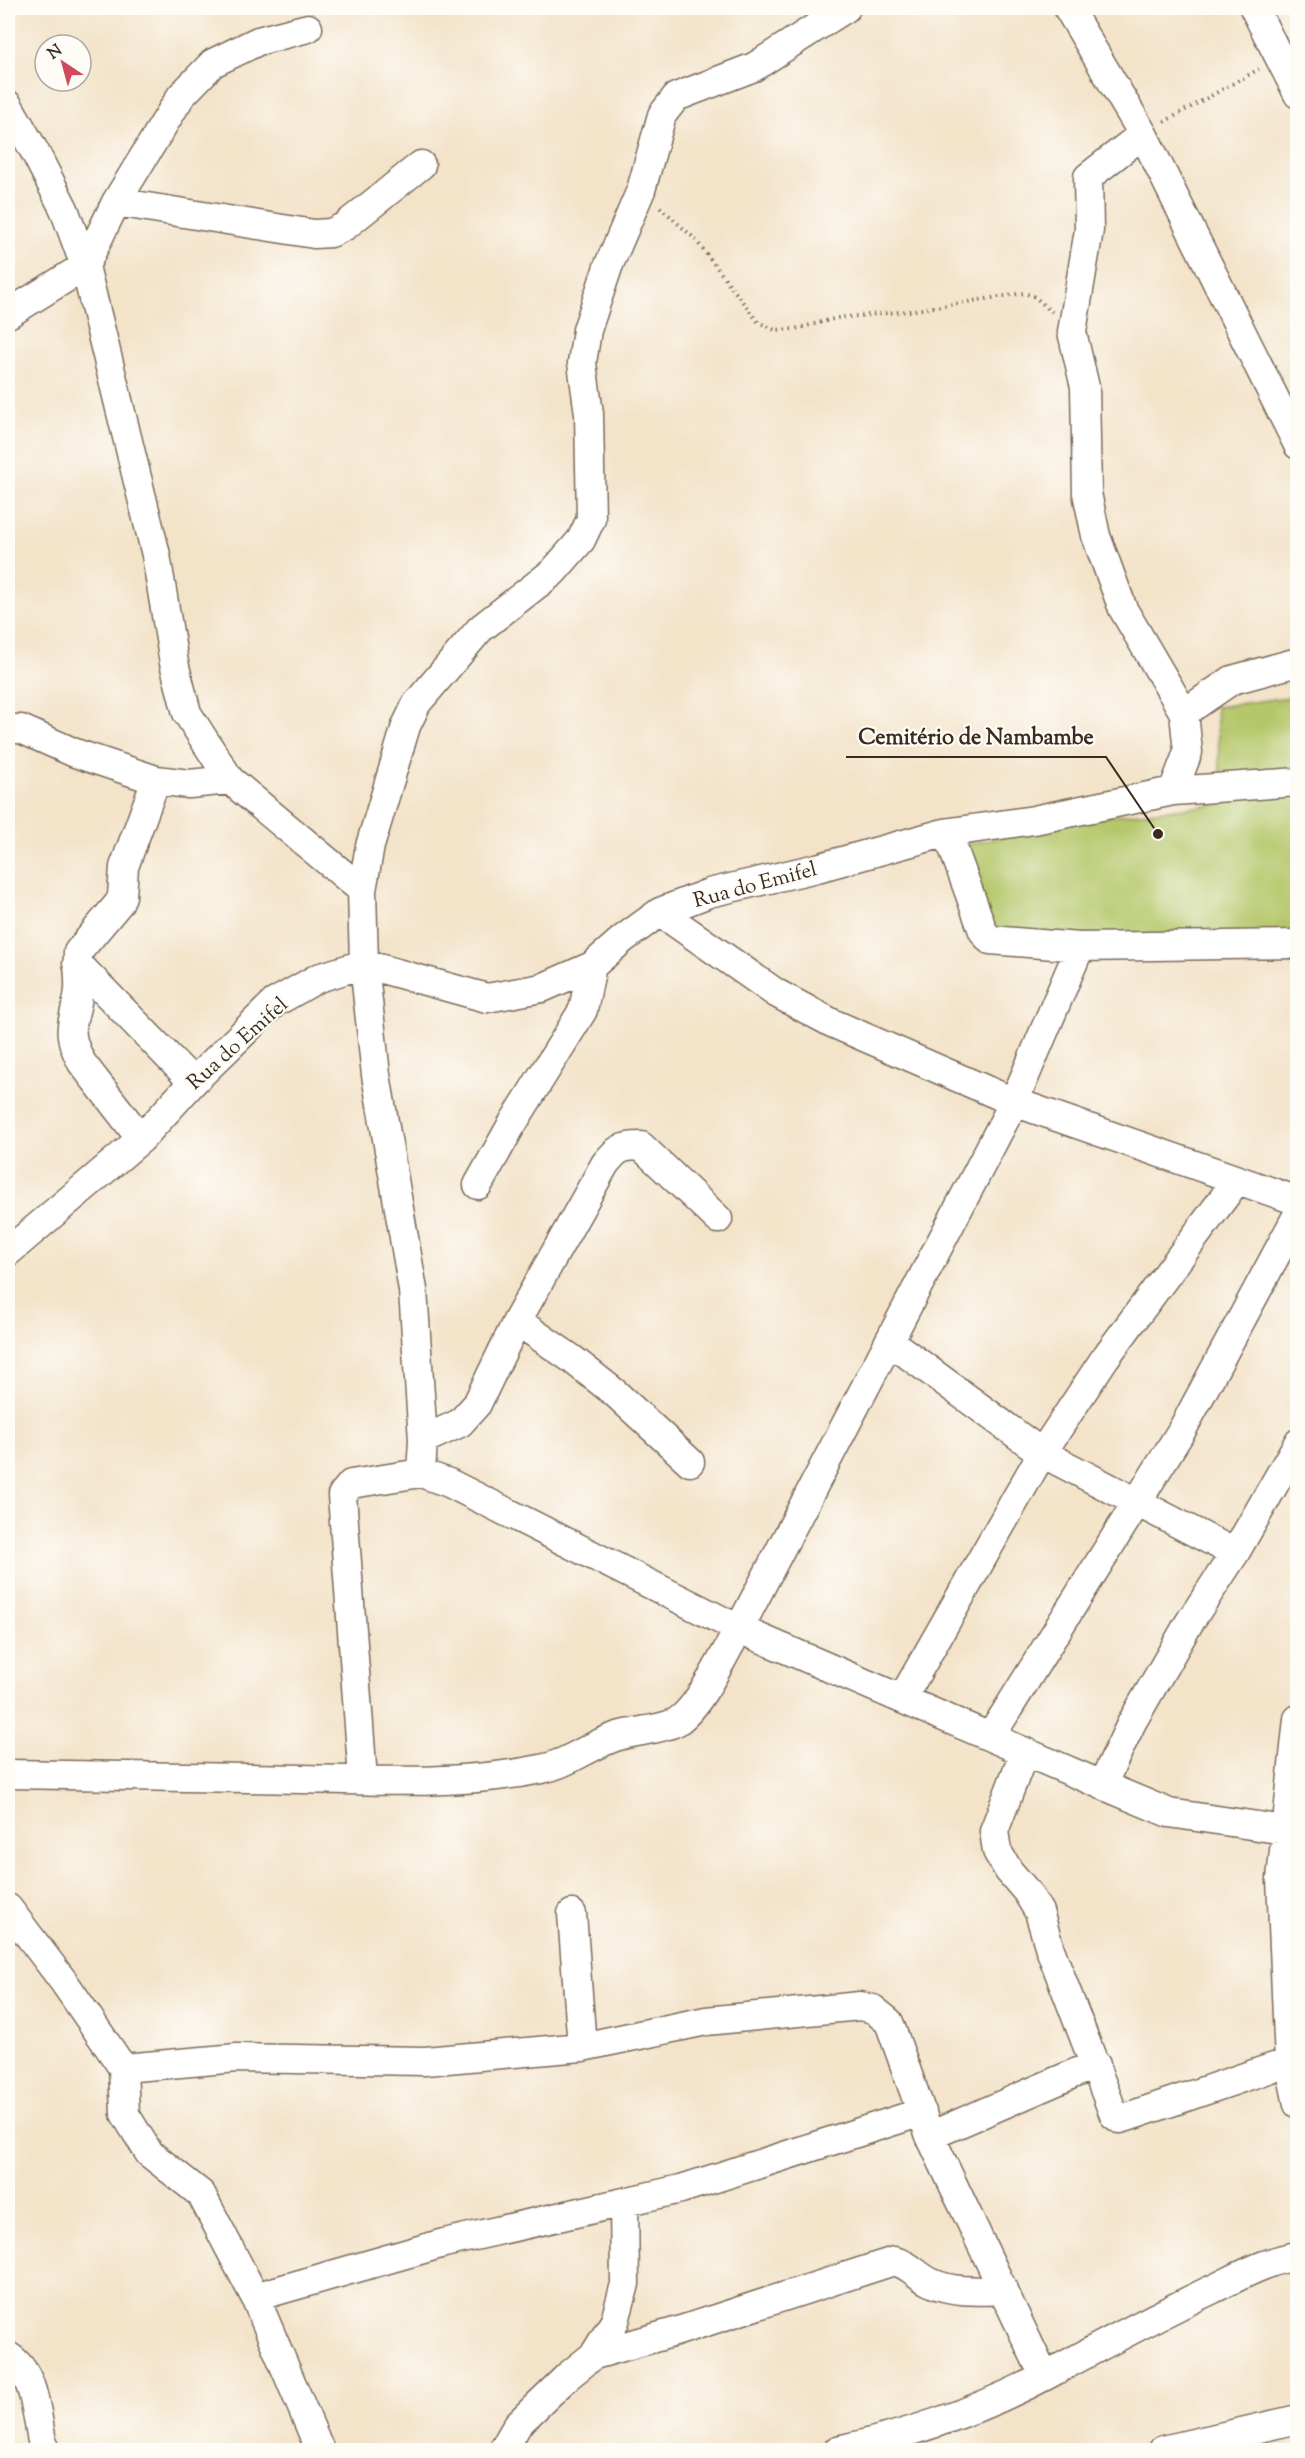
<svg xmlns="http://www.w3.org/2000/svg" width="1305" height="2458" font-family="'Sorts Mill Goudy',serif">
<rect width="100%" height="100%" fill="#fdfcf7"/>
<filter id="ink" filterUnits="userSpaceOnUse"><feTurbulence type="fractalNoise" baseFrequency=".0167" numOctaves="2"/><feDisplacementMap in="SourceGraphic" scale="12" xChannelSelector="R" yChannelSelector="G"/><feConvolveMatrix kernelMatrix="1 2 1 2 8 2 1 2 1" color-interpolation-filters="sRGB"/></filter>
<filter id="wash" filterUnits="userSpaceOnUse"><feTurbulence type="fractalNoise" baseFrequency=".008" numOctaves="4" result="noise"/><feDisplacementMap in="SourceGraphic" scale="24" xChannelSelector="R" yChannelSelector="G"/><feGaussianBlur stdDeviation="1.35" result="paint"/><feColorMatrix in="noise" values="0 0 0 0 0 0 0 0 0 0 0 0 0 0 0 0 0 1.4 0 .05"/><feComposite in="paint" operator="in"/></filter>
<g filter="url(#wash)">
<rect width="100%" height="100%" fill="#f3e3c9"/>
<path fill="#b5c76a" stroke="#787844" stroke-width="1.5" d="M1297,696v248l-307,-4 -37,-92 131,-29 138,-15 -6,-97z"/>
</g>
<g filter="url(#ink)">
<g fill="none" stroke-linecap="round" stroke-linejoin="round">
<defs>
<path id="minor" d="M1068,8l75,126 155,311
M1254,8l44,86
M8,105l27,47 29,57 21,57 71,289 18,108 13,50 43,67 132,110
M1143,134l-55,43 1,53 -17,102 13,55 2,106 9,43 27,73 61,104
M116,202l198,32 17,-1 14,-7 76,-61
M8,314l77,-48 31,-64 65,-106 32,-33 45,-22 50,-13
M8,729h13l54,24 81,27 33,4 41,-4
M1173,791l125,-9
M944,833l9,15 30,83 7,9 90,7 218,-3
M660,912l116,81 56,30 182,79 284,99
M77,963l116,119
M141,1139l-59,-76c-19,-36 -7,-39 -3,-73 1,-12 -2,-25 -1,-38l41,-49 3,-7 2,-29 32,-87
M478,1185l33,-59 72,-116 9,-44
M8,1252l133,-113 52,-57 81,-79 44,-25 46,-14 123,34 55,-10 50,-22 31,-27 37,-27 49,-19 108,-25 127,-35 90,-13 139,-29 15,-39 -4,-39 48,-33 66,-18
M517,1321l55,38 43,34 75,69
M889,1341l153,112 193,100
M423,1440l37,-17 17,-19 40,-83 88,-157c12,-15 16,-18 36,-18l77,73
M421,1473l2,-33 -10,-150 -37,-215 -12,-111 -2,-74 8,-44 36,-120 11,-23 63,-74 73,-57 28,-32 10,-21 -2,-105 -7,-51 5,-33 21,-63 33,-77 21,-75 14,-18 78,-30 92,-59
M902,1699l140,-246 63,-95 132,-178
M1298,1719l-17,160 8,183 9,42
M991,1736l191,-306 116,-216
M1024,1753l-30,78 3,20 12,20 18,21 12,20 11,37 64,166 6,4 7,-2 162,-55 9,4
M8,1774c98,2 196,3 294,5 79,2 161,6 239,-10 27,-5 48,-23 74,-32 20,-7 43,-6 61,-15 23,-13 49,-70 63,-93l275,-527 66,-155
M363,1780l-21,-285 9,-11 70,-11 28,10 290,146 363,156 67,28 116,17
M1102,1785l30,-63 57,-99 46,-70 63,-110
M8,1908l56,74 59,86 2,46 24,39 52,41 54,103 65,153
M572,1914l10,133
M123,2068l114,-10 188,3 157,-14 124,-26 154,-15 13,3 16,13 41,114 114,240
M930,2136l166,-72
M255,2297l189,-54 237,-54 241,-77
M594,2355l81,-23 219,-71c15,3 23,15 36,21 23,11 49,9 74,8
M8,2356c27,16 28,57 34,85l4,9
M503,2450l15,-26 50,-48 26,-21 21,-34 10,-37 -1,-81
M838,2450c73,-16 143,-40 209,-75 55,-30 109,-59 166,-86 27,-13 55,-29 85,-33
M1163,2450l135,-31"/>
</defs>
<use href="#minor" stroke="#7b6b5a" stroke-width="31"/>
<path stroke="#7b6b5a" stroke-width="4" stroke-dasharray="1.5 4.5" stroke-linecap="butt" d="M1164,122l95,-53
M660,207l35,32 63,83 17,8 20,-1 42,-11 72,-7 115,-18 11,4 17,15"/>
<use href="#minor" stroke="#fff" stroke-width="28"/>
</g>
</g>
<g text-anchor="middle" stroke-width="4.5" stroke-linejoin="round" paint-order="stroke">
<g font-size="21" fill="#3b2a1e" stroke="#fdfcf7">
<text transform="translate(755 884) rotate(-15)" y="7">Rua do Emifel</text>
<text transform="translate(237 1043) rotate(-42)" y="7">Rua do Emifel</text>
</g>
</g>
<path fill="none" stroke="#3b2a1e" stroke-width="2" d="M1158 834L1106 757H846"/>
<circle fill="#3b2a1e" stroke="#fdfcf7" stroke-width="2" cx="1158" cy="834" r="6"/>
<g font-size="22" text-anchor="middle" font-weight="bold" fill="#3b2a1e" stroke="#fdfcf7" stroke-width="4.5" stroke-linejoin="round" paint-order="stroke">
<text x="976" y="744">Cemitério de Nambambe</text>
</g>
<rect width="1305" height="2458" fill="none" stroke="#fdfcf7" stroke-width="30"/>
<g transform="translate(63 63) rotate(324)"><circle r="28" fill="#fdfcf7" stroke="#afa8a0" stroke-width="1.5"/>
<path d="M0-4.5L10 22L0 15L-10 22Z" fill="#d1495b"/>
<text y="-9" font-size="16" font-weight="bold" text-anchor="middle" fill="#3b2a1e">N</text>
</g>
</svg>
